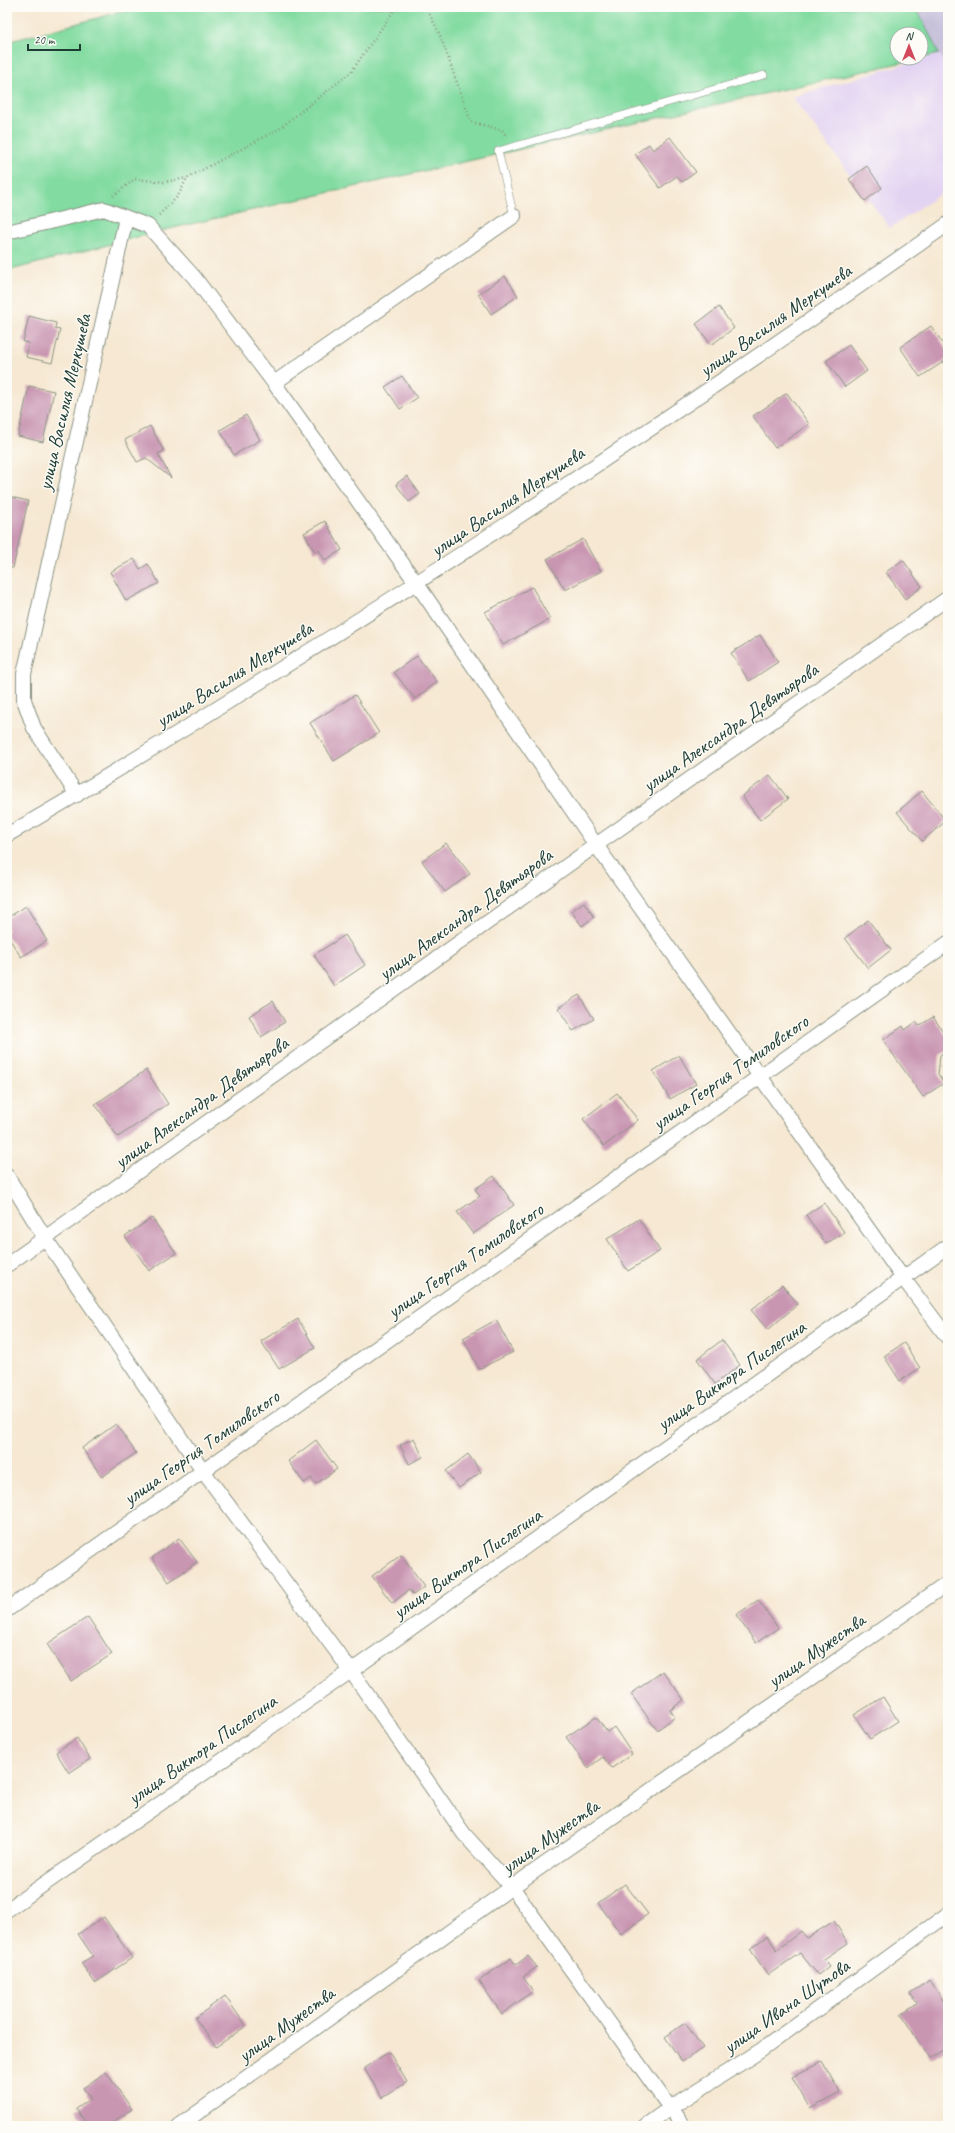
<svg xmlns="http://www.w3.org/2000/svg" width="955" height="2133" font-family="Caveat,sans-serif">
<rect width="100%" height="100%" fill="#fdfcf7"/>
<filter id="ink" filterUnits="userSpaceOnUse"><feTurbulence type="fractalNoise" baseFrequency=".025" numOctaves="2"/><feDisplacementMap in="SourceGraphic" scale="8" xChannelSelector="R" yChannelSelector="G"/><feConvolveMatrix kernelMatrix="1 2 1 2 8 2 1 2 1" color-interpolation-filters="sRGB"/></filter>
<filter id="wash" filterUnits="userSpaceOnUse"><feTurbulence type="fractalNoise" baseFrequency=".012" numOctaves="4" result="noise"/><feDisplacementMap in="SourceGraphic" scale="16" xChannelSelector="R" yChannelSelector="G"/><feGaussianBlur stdDeviation="0.9" result="paint"/><feColorMatrix in="noise" values="0 0 0 0 0 0 0 0 0 0 0 0 0 0 0 0 0 1.4 0 .05"/><feComposite in="paint" operator="in"/></filter>
<g filter="url(#wash)">
<rect width="100%" height="100%" fill="#f6e8d2"/>
<path fill="#e3d3f2" d="M939,54l9,13v122l-58,39 -98,-131z"/>
<path fill="#c6c0da" d="M916,7h32v60l-9,-13z"/>
<path fill="#82dba0" stroke="#508c6a" fill-rule="evenodd" d="M139,7h777l23,47 -770,175 -162,42v-229zM897,34h24v24h-24z"/>
<g id="blocks">
<path fill="#c996b2" d="M670,137l26,35 -14,10 -5,-6 -17,12 -25,-34 14,-10 4,6z
M867,166l15,22 -17,13 -16,-22z
M505,276l13,20 -27,18 -13,-20z
M719,307l15,21 -23,17 -15,-21z
M29,316l27,7 -1,6 5,1 -8,33 -26,-6 3,-14 -6,-1z
M931,326l17,25v8l-28,18 -20,-30z
M849,345l18,26 -22,16 -19,-26z
M402,376l15,22 -17,11 -15,-22z
M29,386l25,5 -11,51 -25,-6z
M787,393l22,31 -34,24 -22,-32z
M246,415l14,25 -26,15 -14,-25z
M150,426l14,25 -6,3 13,24 -25,-20 -9,4 -12,-22z
M407,476l13,18 -11,8 -13,-18z
M7,496l21,5 -15,67h-6z
M325,521l17,29 -17,10 -6,-10 -4,2 -11,-19z
M583,539l18,32 -36,19 -18,-31z
M134,559l6,10 8,-5 11,19 -33,18 -16,-29z
M903,560l19,27 -17,12 -19,-27z
M532,587l18,32 -47,26 -18,-33z
M760,635l18,27 -29,19 -18,-28z
M417,656l20,26 -22,17 -21,-27z
M355,695l24,38 -45,28 -24,-38z
M770,775l18,24 -28,21 -18,-24z
M922,791l24,30 -24,20 -25,-29z
M446,843l24,31 -25,18 -23,-31z
M584,902l10,15 -12,9 -11,-15z
M26,906l21,35 -26,16 -14,-22v-17z
M868,920l23,30 -23,18 -23,-30z
M345,935l20,30 -31,21 -20,-31z
M579,995l15,24 -21,12 -15,-23z
M273,1001l12,21 -24,15 -12,-21z
M933,1017l15,21v12l-8,5 -2,19 6,9 -21,14 -40,-57 20,-14 2,4 11,-8 3,4z
M679,1055l17,29 -26,15 -17,-28z
M146,1070l22,34 -50,33 -23,-33z
M617,1093l21,27 -34,26 -21,-27z
M494,1176l20,29 -41,29 -16,-22 23,-16 -5,-7z
M824,1203l20,29 -18,12 -20,-29z
M152,1218l24,35 -27,18 -24,-35z
M639,1219l21,32 -32,20 -21,-32z
M782,1285l16,19 -30,26 -17,-20z
M298,1319l17,29 -36,21 -18,-28z
M496,1320l17,32 -34,17 -16,-31z
M722,1340l18,25 -25,19 -18,-25z
M904,1343l16,25 -20,13 -16,-25z
M116,1424l20,29 -34,24 -20,-29z
M414,1438l9,19 -14,7 -9,-19z
M316,1440l21,29 -21,15 -5,-6 -7,5 -16,-22z
M468,1454l13,18 -22,16 -13,-17z
M179,1538l18,24 -28,20 -17,-24z
M401,1555l23,32 -11,8 -4,-5 -17,13 -20,-27z
M758,1600l20,28 -22,15 -20,-28z
M88,1617l24,37 -41,27 -24,-37z
M663,1671l21,29 -14,10 5,7 -18,13 -26,-36z
M883,1697l15,24 -28,18 -16,-24z
M596,1717l11,15 7,-5 18,27 -20,14 -9,-11 -15,11 -22,-31z
M77,1738l13,21 -21,14 -13,-21z
M625,1884l23,30 -27,20 -23,-31z
M104,1917l28,41 -37,25 -14,-20 12,-7 -15,-22z
M834,1921l14,22 -24,16 5,7 -11,9 -18,-22 -32,22 -18,-26 17,-13 10,14 24,-19 6,7z
M528,1956l9,11 -14,10 10,14 -31,23 -23,-33 32,-23 5,7z
M930,1980l18,28v40l-18,11 -29,-45 16,-11 -7,-10z
M225,1996l21,30 -30,21 -21,-29z
M685,2023l18,25 -21,14 -17,-25z
M389,2052l18,30 -25,16 -18,-30z
M822,2061l18,32 -30,16 -18,-32z
M106,2072l26,37 -25,17h-19l-12,-17 15,-10 -8,-11z"/>
</g>
</g>
<g filter="url(#ink)">
<use href="#blocks" fill-opacity="0" stroke="#8a9283" stroke-width="1"/>
<g fill="none" stroke-linecap="round" stroke-linejoin="round">
<defs>
<path id="service" d="M514,216l-16,-65 266,-76"/>
<path id="minor" d="M7,232l97,-23 44,17 46,51 80,106 143,201 179,261 307,433 45,60
M274,383l240,-167
M77,795l-43,-67 -10,-28v-26l102,-456
M7,835c87,-49 171,-102 256,-155 233,-145 460,-298 685,-456
M7,1176l38,62 158,233 148,200 113,163 48,53 171,239
M7,1265l589,-420 352,-247
M7,1610l941,-667
M7,1910l344,-239 597,-425
M179,2126l333,-239 436,-304
M645,2126l25,-18 90,-57 188,-137"/>
</defs>
<use href="#service" stroke="#8a9283" stroke-width="8"/>
<use href="#minor" stroke="#8a9283" stroke-width="16"/>
<path stroke="#8a9283" stroke-width="2.5" stroke-dasharray="1 3" stroke-linecap="butt" d="M426,7l14,28 31,87 31,8 5,7
M113,196l22,-17 29,3 23,-4
M159,215l19,-19 9,-18 92,-49 72,-57 42,-60 2,-5"/>
<use href="#service" stroke="#fff" stroke-width="7"/>
<use href="#minor" stroke="#fff" stroke-width="14"/>
</g>
</g>
<g text-anchor="middle" stroke-width="3" stroke-linejoin="round" paint-order="stroke">
<g font-size="20" fill="#1f3d34" stroke="#fdfcf7">
<text transform="translate(775 320) rotate(-35)" y="7">улица Василия Меркушева</text>
<text transform="translate(64 402) rotate(-77)" y="7">улица Василия Меркушева</text>
<text transform="translate(507 501) rotate(-34)" y="7">улица Василия Меркушева</text>
<text transform="translate(234 674) rotate(-32)" y="7">улица Василия Меркушева</text>
<text transform="translate(730 727) rotate(-35)" y="7">улица Александра Девятьярова</text>
<text transform="translate(465 914) rotate(-36)" y="7">улица Александра Девятьярова</text>
<text transform="translate(730 1072) rotate(-35)" y="7">улица Георгия Томиловского</text>
<text transform="translate(201 1102) rotate(-36)" y="7">улица Александра Девятьярова</text>
<text transform="translate(465 1260) rotate(-35)" y="7">улица Георгия Томиловского</text>
<text transform="translate(731 1375) rotate(-35)" y="7">улица Виктора Пислегина</text>
<text transform="translate(201 1447) rotate(-35)" y="7">улица Георгия Томиловского</text>
<text transform="translate(467 1563) rotate(-35)" y="7">улица Виктора Пислегина</text>
<text transform="translate(816 1650) rotate(-35)" y="7">улица Мужества</text>
<text transform="translate(202 1749) rotate(-35)" y="7">улица Виктора Пислегина</text>
<text transform="translate(550 1836) rotate(-35)" y="7">улица Мужества</text>
<text transform="translate(786 2006) rotate(-35)" y="7">улица Ивана Шутова</text>
<text transform="translate(286 2024) rotate(-36)" y="7">улица Мужества</text>
</g>
</g>
<rect width="955" height="2133" fill="none" stroke="#fdfcf7" stroke-width="24"/>
<g transform="translate(909 46)"><circle r="19" fill="#fdfcf7" stroke="#a4b0a9"/>
<path d="M0-3L7 15L0 10L-7 15Z" fill="#d1495b"/>
<text y="-6" font-size="11" font-weight="bold" text-anchor="middle" fill="#1f3d34">N</text>
</g>
<path d="M28 44v6h52v-6" fill="none" stroke="#1f3d34" stroke-width="2"/>
<text x="34" y="44" font-size="12" fill="#1f3d34" stroke="#fdfcf7" stroke-width="3" paint-order="stroke">20 m</text>
</svg>
